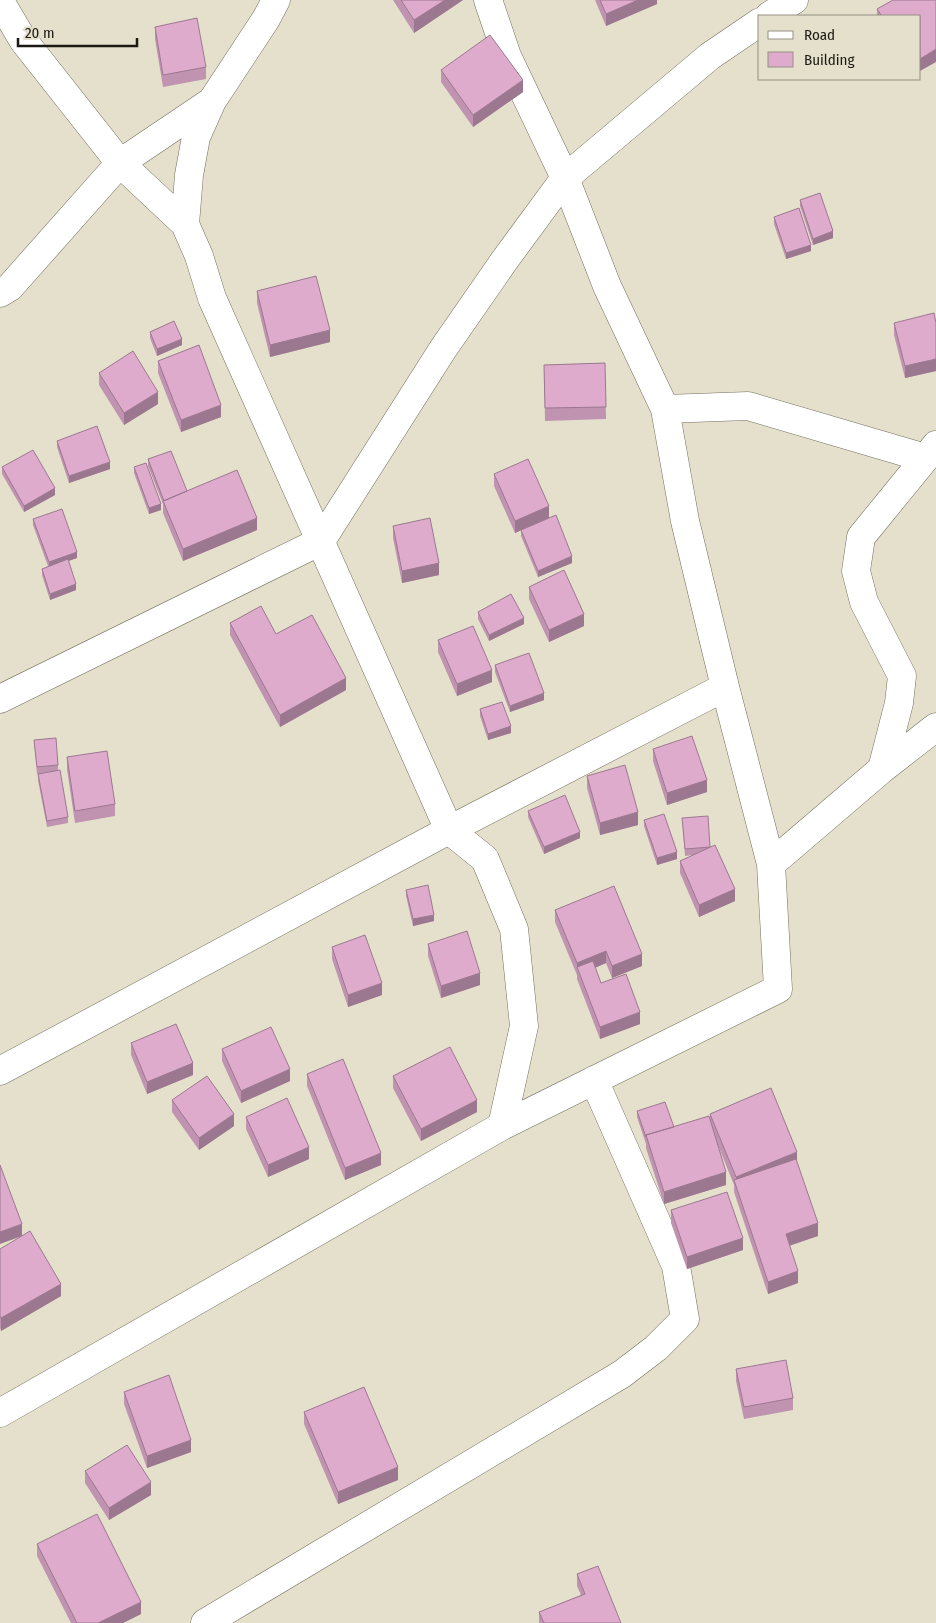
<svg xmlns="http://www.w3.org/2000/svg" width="936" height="1623" font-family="'Fira Sans Condensed',sans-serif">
<rect width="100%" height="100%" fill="#e4e0cc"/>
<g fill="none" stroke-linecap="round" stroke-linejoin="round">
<defs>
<path id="minor" d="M0,1l23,39 97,123 65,61 14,32 13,42 237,532 36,29 29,70 10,97 -22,100
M769,16l25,-16
M185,224l4,-49 7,-38 16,-36
M0,293l10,-6 110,-124 92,-62 54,-82 10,-19
M665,409l83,-3 177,52
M0,699l321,-158 122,-192 61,-88 61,-83 145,-122 50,-34
M882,769l17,-66 3,-27 -38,-74 -8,-31 5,-34 75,-92
M771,864l111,-95 54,-42
M0,1071l449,-241 276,-143
M0,1413l502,-287 276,-137 -7,-125 -46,-177 -40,-166 -20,-112 -58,-123 -42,-108 -58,-122 -19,-56
M205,1623l417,-249 34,-26 29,-29 -9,-53 -82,-186"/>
</defs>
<use href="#minor" stroke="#726f5d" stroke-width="29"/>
<use href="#minor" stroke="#fff" stroke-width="28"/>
</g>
<path fill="#c093b0" d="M393,0h70l-49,33z
M595,0h62v4l-51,22z
M877,9l43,7h-43z
M155,27l51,40v12l-43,8 -8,-48z
M441,70l82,22 -50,35 -32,-45z
M800,200l33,38 -20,7 -13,-39z
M774,217l37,34 -25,8 -12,-35z
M257,291l73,51 -60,15 -13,-54z
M894,323h42v48l-31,7 -11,-43z
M150,332l32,13 -25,11 -7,-18z
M158,361l63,56 -40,15 -23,-59z
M605,363l1,56 -61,2 -1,-56z
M99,373l59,31 -34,21 -25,-40z
M57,441l53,28 -41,14 -12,-36z
M148,459l39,32 70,39 -74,31 -20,-48v-9l-15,-38z
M2,467l53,28 -31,17 -22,-38z
M134,467l27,43 -12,4 -15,-41z
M494,474l78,89 -34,14 -17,-41v-6l-6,3 -21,-47z
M33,519l44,39 -9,3 8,29 -26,10 -8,-25v-6l6,-3 -15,-41z
M393,526l46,49 -37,8 -9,-45z
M529,587l55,39 -35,16 -20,-43z
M478,612l46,12 -35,17 -11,-22z
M230,623l46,11 70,56 -66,37 -50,-92z
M438,640l54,42 -35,14 -19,-44z
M495,665l49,35 -34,12 -15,-40z
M480,709l31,24 -23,7 -8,-24z
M34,740l24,25v6l10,46v6l-21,4 -9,-47v-6l9,-2 -10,2z
M653,749l54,43 -40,13 -14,-44z
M67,757l48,47v12l-40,7 -8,-54z
M587,776l51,49 -38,10 -13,-47z
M528,811l52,27 -36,16 -16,-37z
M682,818l28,29 25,54 -36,16 -19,-44v-12l13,-6 -8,1z
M644,820l33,39 -20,6 -13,-39z
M406,890l28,31 -21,5 -7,-30z
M555,910l87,56 -30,12 -6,-15 -11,5 6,15 39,41 -40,15 -23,-60v-4l-22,-53z
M428,944l52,41 -39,13 -13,-42z
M332,947l50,48 -34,12 -16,-48z
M131,1043l62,32 -46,19 -16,-39z
M222,1049l68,32 -49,22 -19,-42z
M307,1074l74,91 -36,15 -38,-94z
M393,1076l84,36 -56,29 -28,-53z
M172,1100l62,26 -35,24 -27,-38z
M637,1111l37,16 36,-7v-6l87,48 21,74 -29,9 9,38 -30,11 -34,-102v-7l-16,-40 8,40 -62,19 -18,-56v-4l-9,-27z
M246,1117l63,42 -41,18 -22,-48z
M671,1210l72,40 -56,19 -16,-46z
M0,1249l61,47 -60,35 -1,-3z
M736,1369l57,29v12l-49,9 -8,-38z
M124,1392l67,60 -44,16 -23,-64z
M304,1412l94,68 -60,24 -34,-80z
M85,1471l66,24 -42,25 -24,-37z
M37,1544l104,70 -18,9h-52l-34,-67z
M577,1574l44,49h-82v-11l42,-17 -4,-9z"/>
<path fill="#9c7890" d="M445,0h18l-49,33v-13z
M638,0h19v4l-51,22v-12z
M936,49v13l-16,9v-12z
M523,80v12l-50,35v-12z
M833,231v7l-20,7v-6z
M811,245v6l-25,8v-6z
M330,330v12l-60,15v-12z
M182,339v6l-25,11v-7z
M936,359v12l-31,7v-12z
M158,392v12l-34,21v-12z
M221,405v12l-40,15v-12z
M110,462v7l-41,14v-7z
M55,488v7l-31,17v-6z
M161,504v6l-12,4v-6z
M549,506v12l-34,15v-12z
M257,518v12l-74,31v-12z
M77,552v6l-28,10v-6z
M572,556v7l-34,14v-6z
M439,563v12l-37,8v-12z
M76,584v6l-26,10v-6z
M584,614v12l-35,16v-12z
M524,618v6l-35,17v-6z
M492,670v12l-35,14v-12z
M346,678v12l-66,37v-12z
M544,693v7l-34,12v-6z
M511,726v7l-23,7v-6z
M707,780v12l-40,13v-12z
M638,812v13l-38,10v-12z
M580,832v6l-36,16v-7z
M677,852v7l-20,6v-7z
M735,889v12l-36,16v-12z
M434,915v6l-21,5v-7z
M606,951v12l-26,11 -3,-7v8v-12z
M642,954v12l-30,12v-12z
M480,973v12l-39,13v-12z
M382,983v12l-34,12v-12z
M640,1012v12l-40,15v-12z
M193,1063v12l-46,19v-12z
M290,1069v12l-49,22v-12z
M477,1100v12l-56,29v-12z
M234,1114v12l-35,24v-12z
M309,1147v12l-41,18v-12z
M797,1152v12l-61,21v-8z
M381,1153v12l-36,15v-12z
M726,1172v13l-62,19v-12z
M818,1223v13l-32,11v-13z
M22,1224v12l-22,8v-12z
M743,1238v12l-56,19v-12z
M798,1271v12l-30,11v-12z
M61,1284v12l-60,35v-13z
M191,1440v12l-44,16v-12z
M398,1467v13l-60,24v-12z
M151,1482v13l-42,25v-12z
M141,1602v12l-18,9h-25z"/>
<path fill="#dfabcd" stroke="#9c7890" d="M401,0h44l-31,20z
M600,0h38l-32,14z
M893,0h43v49l-16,10v-43h-38l-5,-7z
M197,18l9,49 -43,8 -8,-48z
M490,35l33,45 -50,35 -32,-45z
M820,193l13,38 -20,8 -13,-39z
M799,208l12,37 -25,8 -12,-36z
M316,276l14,54 -60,15 -13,-54z
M934,313l2,10v36l-31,7 -11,-43z
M174,321l8,18 -25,10 -7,-17z
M199,345l22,60 -40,15 -23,-59z
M133,351l25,41 -34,21 -25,-40z
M605,363l1,44 -61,1 -1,-43z
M97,426l13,36 -41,14 -12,-35z
M33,450l22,38 -31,18 -22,-39z
M171,451l16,40 -23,10 -16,-42z
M528,459l21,47 -34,15 -21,-47z
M146,463l15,41 -12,4 -15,-41z
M237,470l20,48 -74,31 -20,-48z
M62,509l15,43 -28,10 -16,-43z
M556,515l16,41 -34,15 -17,-41z
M430,518l9,45 -37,8 -9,-45z
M68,559l8,25 -26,10 -8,-25z
M564,570l20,44 -35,16 -20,-43z
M511,594l13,24 -35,17 -11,-23z
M261,606l15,28 36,-19 34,63 -66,37 -50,-92z
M473,626l19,44 -35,14 -19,-44z
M529,653l15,40 -34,13 -15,-41z
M502,702l9,24 -23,8 -8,-25z
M692,736l15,44 -40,13 -14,-44z
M56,738l2,27 -21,2 -3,-27z
M107,751l8,53 -40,7 -8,-54z
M625,765l13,47 -38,11 -13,-47z
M60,770l8,47 -21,4 -9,-47z
M565,795l15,37 -36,15 -16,-36z
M664,814l13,38 -20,6 -13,-38z
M708,816l2,31 -25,2 -3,-31z
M715,845l20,44 -36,16 -19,-44z
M428,885l6,30 -21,4 -7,-29z
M614,886l28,68 -30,12 -6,-15 -29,12 -22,-53z
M467,931l13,42 -39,13 -13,-42z
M365,935l17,48 -34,12 -16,-48z
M593,961l8,22 25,-9 14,38 -40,15 -23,-60z
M176,1024l17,39 -46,19 -16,-39z
M271,1027l19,42 -49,22 -19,-42z
M450,1047l27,53 -56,29 -28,-53z
M343,1059l38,94 -36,15 -38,-94z
M207,1076l27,38 -35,24 -27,-38z
M771,1088l26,64 -61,25 -26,-63z
M287,1098l22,49 -41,18 -22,-48z
M665,1102l9,25 -28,8v2l-9,-26z
M709,1116l17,56 -62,20 -18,-57z
M796,1159l22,64 -32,11 12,37 -30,11 -34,-102z
M0,1165l22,59 -22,8z
M727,1192l16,46 -56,19 -16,-47z
M30,1231l31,53 -60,34 -1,-2v-67z
M786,1360l7,38 -49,9 -8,-38z
M169,1375l22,65 -44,16 -23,-64z
M364,1387l34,80 -60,25 -34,-80z
M127,1445l24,37 -42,26 -24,-37z
M97,1514l44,88 -43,21h-21l-40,-79z
M598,1566l23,57h-77l-5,-11 46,-18 -8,-20z"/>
<rect x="758" y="15" width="162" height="65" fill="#e4e0cc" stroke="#949082"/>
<rect x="768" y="31" width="25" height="8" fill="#ffffff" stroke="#949082"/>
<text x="804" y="40" font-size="15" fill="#1b1912">Road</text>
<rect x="768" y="52" width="25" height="15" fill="#dfabcd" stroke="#949082"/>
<text x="804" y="65" font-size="15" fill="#1b1912">Building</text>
<path d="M18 38v8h119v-8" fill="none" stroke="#1b1912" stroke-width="2.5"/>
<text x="25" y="38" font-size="15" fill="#1b1912" stroke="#e4e0cc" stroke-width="4" paint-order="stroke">20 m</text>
</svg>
